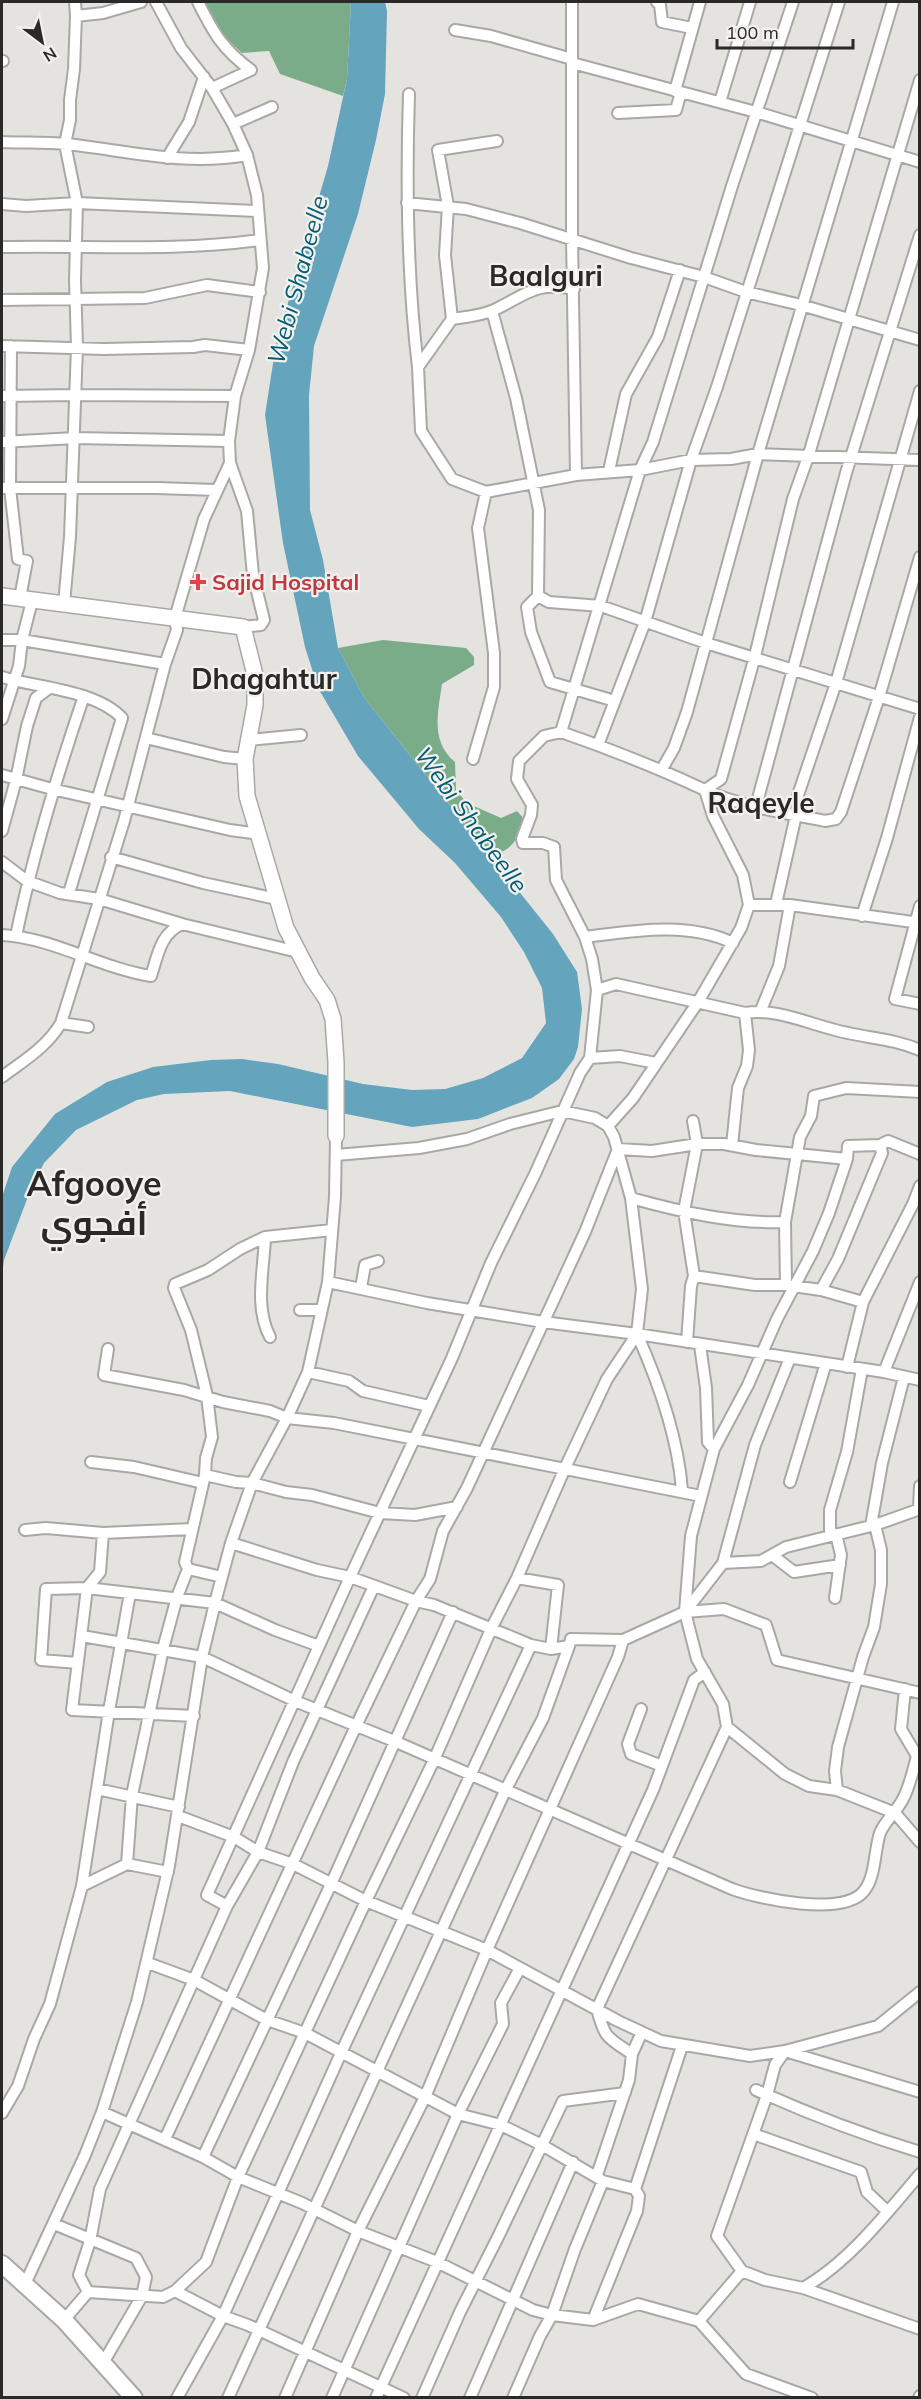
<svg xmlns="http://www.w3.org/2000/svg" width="921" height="2399" font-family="Mulish,Cairo,sans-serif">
<rect width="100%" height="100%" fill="#e5e3e0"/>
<path fill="#7bac89" d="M205,2h146l-4,77 -4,17 -63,-22 -11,-23 -27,2 -21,-19z
M383,640l83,8 8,9v8l-32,19c-4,28 -12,57 13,78l1,28 11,13 34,15 16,-7 7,8c-7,22 -11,30 -33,37l-126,-157 -27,-51z"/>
<path fill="#64a4bc" d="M351,2h34l2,9 -2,83 -9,46 -18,74 -44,132 -5,49 1,115 13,50 15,88 27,51 188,235 24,38 5,37 -4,38 -4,12 -15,20 -27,19 -54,21 -66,8 -182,-36 -66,3 -27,6 -61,30 -32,33 -15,31 -25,66 -2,16v-79l10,-30 43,-53 52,-32 46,-15 58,-7 31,-1 36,5 85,20 49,6 33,-1 38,-11 39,-20 24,-35 -4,-35 -18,-36 -23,-35 -46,-54 -36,-34 -61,-73 -40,-68 -13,-41 -22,-104 -18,-128 11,-71 52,-178 19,-87z"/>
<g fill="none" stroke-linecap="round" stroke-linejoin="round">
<defs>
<path id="street" d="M156,2l25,46 31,40 21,36 14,31 10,40 6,73 -14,82 -14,46 -6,45 1,22 17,48 6,64 11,45 -3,5 -18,2
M198,2c15,30 25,48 53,68l-39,18
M572,2v237l4,236
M657,2l3,3 2,17 30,6
M76,16l27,-3 38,-11
M455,30l36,6 81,23
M2,61h1
M572,63l184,49 164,50
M675,91l25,-89
M409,94c-3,91 -2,182 9,273
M720,102l30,-100
M618,113l58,-3 5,-18
M233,124l39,-17
M497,141l-59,9 10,56 -3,49 7,64 -34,48 3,64 31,48 34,13 90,-17 64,-5 51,-10 40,-1 27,-5 162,6
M2,142c21,1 43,0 65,2 62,7 117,22 180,11
M167,158l22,-36 15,-45
M407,203l59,6 54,14 111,35 73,19 42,15 55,13 119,35
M2,204l24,2 51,-3 180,8
M2,247c86,-2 172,5 258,-7
M2,300l143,-2 62,-13 53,7
M492,311l24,87 23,112 -1,86 11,6 52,4 105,37 214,66
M452,319c14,-2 28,-3 42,-9 32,-15 41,-29 80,-21
M2,346l102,3 89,-2 12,-2 44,5
M11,346l-1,142 8,71 9,2 -7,37
M2,396l74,-1 159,1
M2,442l73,-4 154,3
M609,471l17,-77 32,-57 22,-67
M2,488h155l59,2
M538,596l-11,11 4,25 19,50 65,19
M64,604l6,-67 7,-190 -2,-67 2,-77 -12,-59 5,-24v-20l4,-31 2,-53 -1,-14
M2,640h20l143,24
M2,677c36,11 94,13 120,41l-53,175
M2,719l17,-53 3,-26 10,-39
M561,732l79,-262 13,-28 79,-256 61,-184
M146,738l78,19 21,2
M249,740l52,-5
M598,745l47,-123 46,-162 26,-73 122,-385
M473,759l21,-72v-34l-16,-125 8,-36
M662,769l12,-21 13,-36 71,-258 135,-452
M2,775l50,14 178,41 30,4
M756,806l90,-333 74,-238
M2,831l14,-51 11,-54 9,-28 12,-9
M111,857l92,26 74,16
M2,862l25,19 33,12 39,6 83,25 116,28
M776,904l20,-89 2,-20 38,-112 84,-292
M749,905h41l130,18
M920,906l-25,93 25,5
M862,916l25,-78 33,-121
M2,935c52,3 98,33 149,41 7,-21 9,-42 31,-52
M16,936c17,-82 41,-161 68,-240
M585,937c48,-6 103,-16 148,6
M597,990l19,-6 129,29c31,-6 71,14 103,20 27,6 45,6 72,17
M761,1010l18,-44 11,-61
M61,1023l27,4
M590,1058l30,-2 36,7
M2,1077c21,-16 45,-30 59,-54l63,-202 41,-157 12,-34 -2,-12 29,-99 26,-56
M608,1126l25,-28 65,-96 43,-74 8,-23 -6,-30 -30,-59 -8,-26 16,-11 34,-123 38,-157 16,-45 111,-374
M732,1145l6,-57 9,-22 2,-16 -4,-37
M880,1145l8,-4 32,13
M631,1198c50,14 103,26 154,24
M265,1237c-1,32 -11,70 5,100
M694,1276l61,9h31l35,5 42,12
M328,1282l99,21 116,19 94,12 247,38 36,8
M786,1285l-1,-63 15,-85 11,-21 3,-20 32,-8 74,4
M361,1288l4,-23 13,-4
M821,1290l17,-31 44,-106 -2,-8 -32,1 -1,13
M300,1310h20
M637,1334c21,47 41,105 45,156
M687,1342l4,-56 3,-10 -10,-65 13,-67 -4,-23
M700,1345l6,43 2,54 6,7
M108,1349l-4,26 80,15 39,12 47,9 17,7 47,5 367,73
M847,1367l16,-65 50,-98 7,-18
M308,1372l41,9 14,10 66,15
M884,1372l36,-90
M91,1462l43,5 69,16
M205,1475l31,7 16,1 34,9 26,3 68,18 35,2 42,-8
M790,1482l36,-119
M919,1509l1,-23
M871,1526l11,-63 22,-86
M25,1530l21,-2 57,5 89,-4
M103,1533l-3,39 -13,16 -15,122 122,6
M830,1536v-26l17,-58 15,-83
M231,1543l86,27 33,7 66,24 18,4 97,40 20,4 18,-3 2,-7 52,1 62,-28 39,-3 42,16 11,35 143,33
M772,1555l22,17 46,-7
M723,1563l32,-118 35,-87
M222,1577l-34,-8 -3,-7 20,-87 1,-17 6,-21 -5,-41 -16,-66 -17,-42 1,-4 33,-14 32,-21 25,-12 67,-7
M517,1578l41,7 -7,64
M835,1598l6,-43 -5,-21
M685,1612l38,-49 38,-2 25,-14 89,-22 45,-16
M82,1636l120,21 93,44 99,40 338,148c27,10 112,28 132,2 12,-15 10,-40 16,-58 5,-12 17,-22 23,-34 7,-13 10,-29 14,-43l-16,-27 4,-40
M78,1663l-37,-3 5,-71 41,-1 128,15 60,27 44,16
M641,1709l-13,35 3,10 31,12
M97,1789l82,18
M837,1790l-2,-19 3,-24 25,-90 11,-30 7,-43v-34l-6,-25
M178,1816l56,21 24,15 35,12 73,37 121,49 131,71 43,20 89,15 35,-5 93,-25 42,-34
M127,1864l5,-69 31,-146 14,-52 11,-28
M82,1886l45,-22 41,8
M227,1906l-20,-11 143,-318 102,-219 39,-95 44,-89 45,-101 10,-15 7,-68 -5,-31 -7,-22 -29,-57 -2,-33 -11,-4h-20l-1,-4 9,-24 1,-10 -15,-26 2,-18 25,-25 17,-4c49,17 97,36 144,58 37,17 80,23 120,31l11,-2 5,-7 38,-115 41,-140
M148,1963l46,17 73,40 38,13 153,81 43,11 41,20 61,36 32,8 4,7 -2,15 -44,109
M632,2054c-25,-17 -27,-15 -35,-45l130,-282
M756,2090c53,24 108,45 164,62
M102,2112l101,45 35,20 64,26 56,28 79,31 96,48 19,5 41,5 45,-16 61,17 47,53 66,24
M2,2113l16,-27 16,-47 16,-35 32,-118 27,-175 21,-118
M753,2134l108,38 6,20 20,19
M165,2139l191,-413 60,-125 14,-22 13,-48 24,-43 118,-256 33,-83 34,2 45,-7h27l32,6 91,9 -18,54 -16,38 -36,68 -29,66 -34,64 -23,87 -6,76 12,47 26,45 4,23 58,47 24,12 28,4 58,23 25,29
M203,2157l129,-275 121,-270
M597,2175l32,-95 3,-26 10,-22
M635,2189l47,-143
M54,2224l82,34 10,19 -4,19 -39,67
M742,2271l-25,-35 50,-141 8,-30 10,-14 135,41
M25,2284l60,-129 17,-43 35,-110 32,-136 33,-209 13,-54 16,-60 21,-60 35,-65 21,-46 20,-90 7,-85 1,-61
M803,2288l117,41
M175,2291l48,25 25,9 156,73
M88,2292l-9,-17 11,-34 10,-52 127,-283 31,-54 35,-90 81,-176
M64,2320l24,-28 75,5 12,-6 31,-29 32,-85 128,-276 68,-141 58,-133 25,-49 48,-110 42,-89 30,-45 5,-45 -11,-91 -17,-61 -6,-11 -13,-8 -33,-7 -52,13 -43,15 -48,9 -83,7
M699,2321l43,-50 23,9 38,8c45,-25 84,-75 117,-114
M177,2398l46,-82 118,-263 190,-408
M228,2398l277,-607 38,-73 26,-72
M285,2398l73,-167 67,-134 62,-147 131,-293 5,-17
M332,2398l126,-284 45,-90 -2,-21 19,-35
M376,2398l277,-608 41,-110 11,-8
M422,2398l38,-86 39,-77 64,-134 62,-8
M470,2398l103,-236
M513,2398l27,-62 12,-21 23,-66 28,-68
M919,2398l1,-2"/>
<path id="secondary" d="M2,596l241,31 12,48v30l-10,54 2,37 39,132 26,50 15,22 6,19 3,43v74"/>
<path id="primary" d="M2,2264l62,56 70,78"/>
</defs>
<use href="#street" stroke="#aaa8a5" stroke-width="14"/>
<use href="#secondary" stroke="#aaa8a5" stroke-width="18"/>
<use href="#primary" stroke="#aaa8a5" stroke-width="20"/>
<use href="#street" stroke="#fff" stroke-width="10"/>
<use href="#secondary" stroke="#fff" stroke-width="15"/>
<use href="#primary" stroke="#fff" stroke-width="16"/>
</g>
<path fill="#e0444e" stroke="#f2f1ed" stroke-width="2" d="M195 573h6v6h6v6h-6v6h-6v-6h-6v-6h6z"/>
<g text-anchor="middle" stroke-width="4.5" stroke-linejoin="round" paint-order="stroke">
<g font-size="22" font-weight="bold" fill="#be3a42" stroke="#f2f1ed" text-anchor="start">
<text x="212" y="590">Sajid Hospital</text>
</g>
<g font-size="24" font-style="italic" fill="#015c75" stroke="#f2f1ed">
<text transform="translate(298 280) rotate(-75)" y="8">Webi Shabeelle</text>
<text transform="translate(471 820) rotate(54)" y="8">Webi Shabeelle</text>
</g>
<g font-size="28" font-weight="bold" fill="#2a2928" stroke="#f2f1ed">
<text x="546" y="286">Baalguri</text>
<text x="264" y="689">Dhagahtur</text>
<text x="761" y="813">Raqeyle</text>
</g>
<g font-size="34" font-weight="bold" fill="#2a2928" stroke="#f2f1ed">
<text x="94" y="1196">Afgooye<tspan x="94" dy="39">أفجوي</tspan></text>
</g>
</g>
<rect width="921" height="2399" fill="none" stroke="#2a2928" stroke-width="6"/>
<g transform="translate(42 42) rotate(148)" stroke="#f2f1ed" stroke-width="4.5" paint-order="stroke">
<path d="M0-4.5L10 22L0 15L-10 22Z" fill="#2a2928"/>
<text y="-9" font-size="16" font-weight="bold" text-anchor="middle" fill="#2a2928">N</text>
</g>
<path d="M717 39v9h136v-9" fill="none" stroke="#2a2928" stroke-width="3"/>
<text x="726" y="39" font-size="18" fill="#2a2928" stroke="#f2f1ed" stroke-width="4.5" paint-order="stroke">100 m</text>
</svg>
